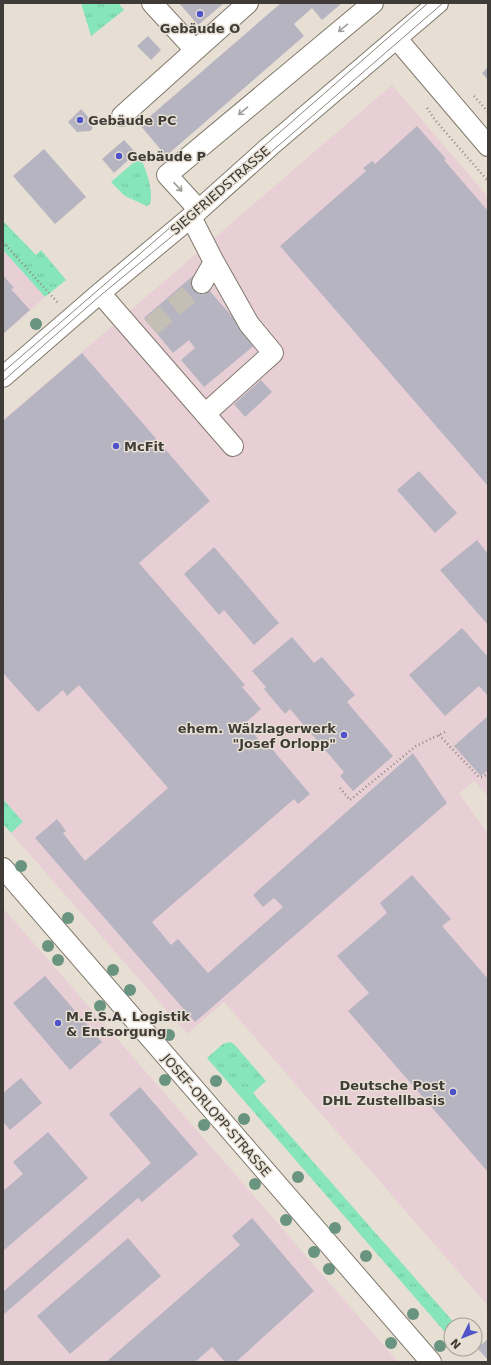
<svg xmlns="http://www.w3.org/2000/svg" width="491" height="1365" font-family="'DejaVu Sans',sans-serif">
<defs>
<pattern id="grass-tufts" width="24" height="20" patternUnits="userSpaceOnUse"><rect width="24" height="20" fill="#86e5ba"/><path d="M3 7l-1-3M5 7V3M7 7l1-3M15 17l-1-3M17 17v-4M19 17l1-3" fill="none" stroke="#75c5a0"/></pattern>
</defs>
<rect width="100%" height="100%" fill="#e7dfd3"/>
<path fill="#e8cfd6" d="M392,85l96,112v599l-14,-15 -15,12 29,41v472l-264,-304 -37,32 -184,-210v-404z
M3,250l42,47 -42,37z
M3,908l232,266 163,188h-395z"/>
<path fill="url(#grass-tufts)" d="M81,3h23l2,2 2,-2h10l6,7 -33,26z
M140,157c6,12 14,34 10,47l-3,2 -22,-10 -14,-14z
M3,221l33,34 5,-5 25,30 -21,17 -42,-47z
M3,799l20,23 -12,11 -8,-9z
M230,1042l4,2 32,37 -13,12 203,232h-5v14l-244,-281 16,-14z"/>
<path fill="#b6b4c1" d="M179,3h45l-26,22z
M281,3h61l-20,17 -10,-12 -18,16 10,12 -138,120 -26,-31z
M148,36l13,14 -10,10 -14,-14z
M488,67v13l-6,-7z
M81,109l9,10v6l3,3 -3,3 -13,1 -9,-10z
M417,126l29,33 -2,1 44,51v275l-208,-240 86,-75 -3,-3 9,-7 3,3z
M124,140l12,13 -22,20 -12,-14z
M44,149l42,48 -31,27 -42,-48z
M195,274l61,70 -52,43 -23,-27 14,-12 -6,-8 -16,13 -29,-35z
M3,275l11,13 -3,1 19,21 -27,24z
M82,353l128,148 -71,62 106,122 -3,2 19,22 -16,14 19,23 3,-3 43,51 -12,10 -4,-5 -142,123 19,23 7,-6 30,34 75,-66 -9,-9 -11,9 -10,-12 160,-142 34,50 -252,219 -160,-184 22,-19 9,12 -3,2 22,28 83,-73 -89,-103 -12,11 -4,-6 -25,22 -35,-39v-72l2,-1 -2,-2v-177z
M261,380l11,12 -27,25 -11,-13z
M419,471l38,42 -22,20 -38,-43z
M477,540l11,14v71l-48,-55z
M214,547l65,76 -25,22 -30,-35 -5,5 -35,-41z
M462,628l26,29v39l-9,-10 -34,30 -36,-41z
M292,637l22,26 8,-6 33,38 -8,7 46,54 -40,35 -13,-15 4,-4 -54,-63 -5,5 -21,-25 2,-2 -14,-16z
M488,716v54l-7,6 -27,-30z
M412,875l39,44 -9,7 46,53v193l-140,-161 21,-18 -32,-37 50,-43 -7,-10z
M45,976l57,66 -32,28 -57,-67z
M21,1078l21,25 -32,27 -7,-8v-29z
M140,1087l58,67 -56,48 -4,-4 -135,117v-23l148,-129 -42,-49z
M48,1132l40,46 -85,73v-60l20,-17 -10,-12z
M252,1218l62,73 -78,71h-11l-13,-15 -17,15h-89l134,-117 -8,-9z
M128,1238l33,38 -91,78 -33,-38z
M488,1339v21l-11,-12z"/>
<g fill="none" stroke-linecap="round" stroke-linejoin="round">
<path stroke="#c5beb4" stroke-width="20" stroke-dasharray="20 10" stroke-linecap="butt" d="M151,327l51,-44"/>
<defs>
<path id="minor" d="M152,3l43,47
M397,39l91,107
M122,116l126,-113
M199,210l-32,-35 206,-172
M191,217l23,45 -12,21
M100,293l133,153
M3,377l97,-84 91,-76 78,-70 169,-144
M205,414l68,-61 -24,-29 -35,-62
M3,868l428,494"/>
</defs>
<use href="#minor" stroke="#80796d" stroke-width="22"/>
<path stroke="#8f8a81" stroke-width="2.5" stroke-dasharray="1 3" stroke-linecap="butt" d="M474,96l14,16
M427,108l8,12 53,61
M3,242l55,61
M439,735l40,42h3l6,-3
M340,788l10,12 66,-54 31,-15"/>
<use href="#minor" stroke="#fff" stroke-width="20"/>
<path stroke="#8b857d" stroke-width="1" d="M3,372c142,-122 284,-246 425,-369
M3,381l98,-86 110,-91 232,-201"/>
</g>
<g fill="#69947f">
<circle cx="36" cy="324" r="6"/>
<circle cx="21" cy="866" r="6"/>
<circle cx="68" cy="918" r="6"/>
<circle cx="48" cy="946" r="6"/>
<circle cx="58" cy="960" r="6"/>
<circle cx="113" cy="970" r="6"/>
<circle cx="130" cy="990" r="6"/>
<circle cx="100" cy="1006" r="6"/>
<circle cx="169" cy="1035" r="6"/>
<circle cx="165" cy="1080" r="6"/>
<circle cx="216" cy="1081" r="6"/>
<circle cx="244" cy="1119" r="6"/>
<circle cx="204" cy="1125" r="6"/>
<circle cx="298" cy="1177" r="6"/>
<circle cx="255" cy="1184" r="6"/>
<circle cx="286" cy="1220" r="6"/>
<circle cx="335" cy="1228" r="6"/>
<circle cx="314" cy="1252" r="6"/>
<circle cx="366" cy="1256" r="6"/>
<circle cx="329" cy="1269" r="6"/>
<circle cx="413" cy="1314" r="6"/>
<circle cx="391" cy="1343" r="6"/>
<circle cx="440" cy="1346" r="6"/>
</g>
<defs><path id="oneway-shaft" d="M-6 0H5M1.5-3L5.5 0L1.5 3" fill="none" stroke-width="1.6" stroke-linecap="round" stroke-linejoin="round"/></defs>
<g stroke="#9f9e9b">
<use href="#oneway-shaft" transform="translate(343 28) rotate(140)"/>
<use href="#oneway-shaft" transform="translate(243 111) rotate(140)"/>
<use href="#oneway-shaft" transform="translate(178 187) rotate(47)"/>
</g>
<g fill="#4e53ca" stroke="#e7dfd3" stroke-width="1.5">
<circle cx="200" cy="14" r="4"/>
<circle cx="80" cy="120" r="4"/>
<circle cx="119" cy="156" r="4"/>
<circle cx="116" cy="446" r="4"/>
<circle cx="344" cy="735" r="4"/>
<circle cx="58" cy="1023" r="4"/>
<circle cx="453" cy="1092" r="4"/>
</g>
<g text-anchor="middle" stroke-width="3" stroke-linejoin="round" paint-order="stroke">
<g font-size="13" font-weight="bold" fill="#3f3c37" stroke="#e7dfd3" text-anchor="start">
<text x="200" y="33" text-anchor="middle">Gebäude O</text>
<text x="88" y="125">Gebäude PC</text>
<text x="127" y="161">Gebäude P</text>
<text x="124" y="451">McFit</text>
<text x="336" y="733" text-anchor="end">ehem. Wälzlagerwerk<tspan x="336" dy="15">"Josef Orlopp"</tspan></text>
<text x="66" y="1021">M.E.S.A. Logistik<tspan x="66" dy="15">&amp; Entsorgung</tspan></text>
<text x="445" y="1090" text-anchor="end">Deutsche Post<tspan x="445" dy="15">DHL Zustellbasis</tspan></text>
</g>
<g font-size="13" fill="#3f3c37" stroke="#e7dfd3">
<text transform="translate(220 190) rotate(-41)" y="5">SIEGFRIEDSTRASSE</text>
<text transform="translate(217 1115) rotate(49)" y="5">JOSEF-ORLOPP-STRASSE</text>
</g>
</g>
<rect width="491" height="1365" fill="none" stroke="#3f3c37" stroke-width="8"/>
<g transform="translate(463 1337) rotate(227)"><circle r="19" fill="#e7dfd3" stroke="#a49e95"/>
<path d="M0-3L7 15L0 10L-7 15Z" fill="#4e53ca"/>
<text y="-6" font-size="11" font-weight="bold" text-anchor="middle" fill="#3f3c37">N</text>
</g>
</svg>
